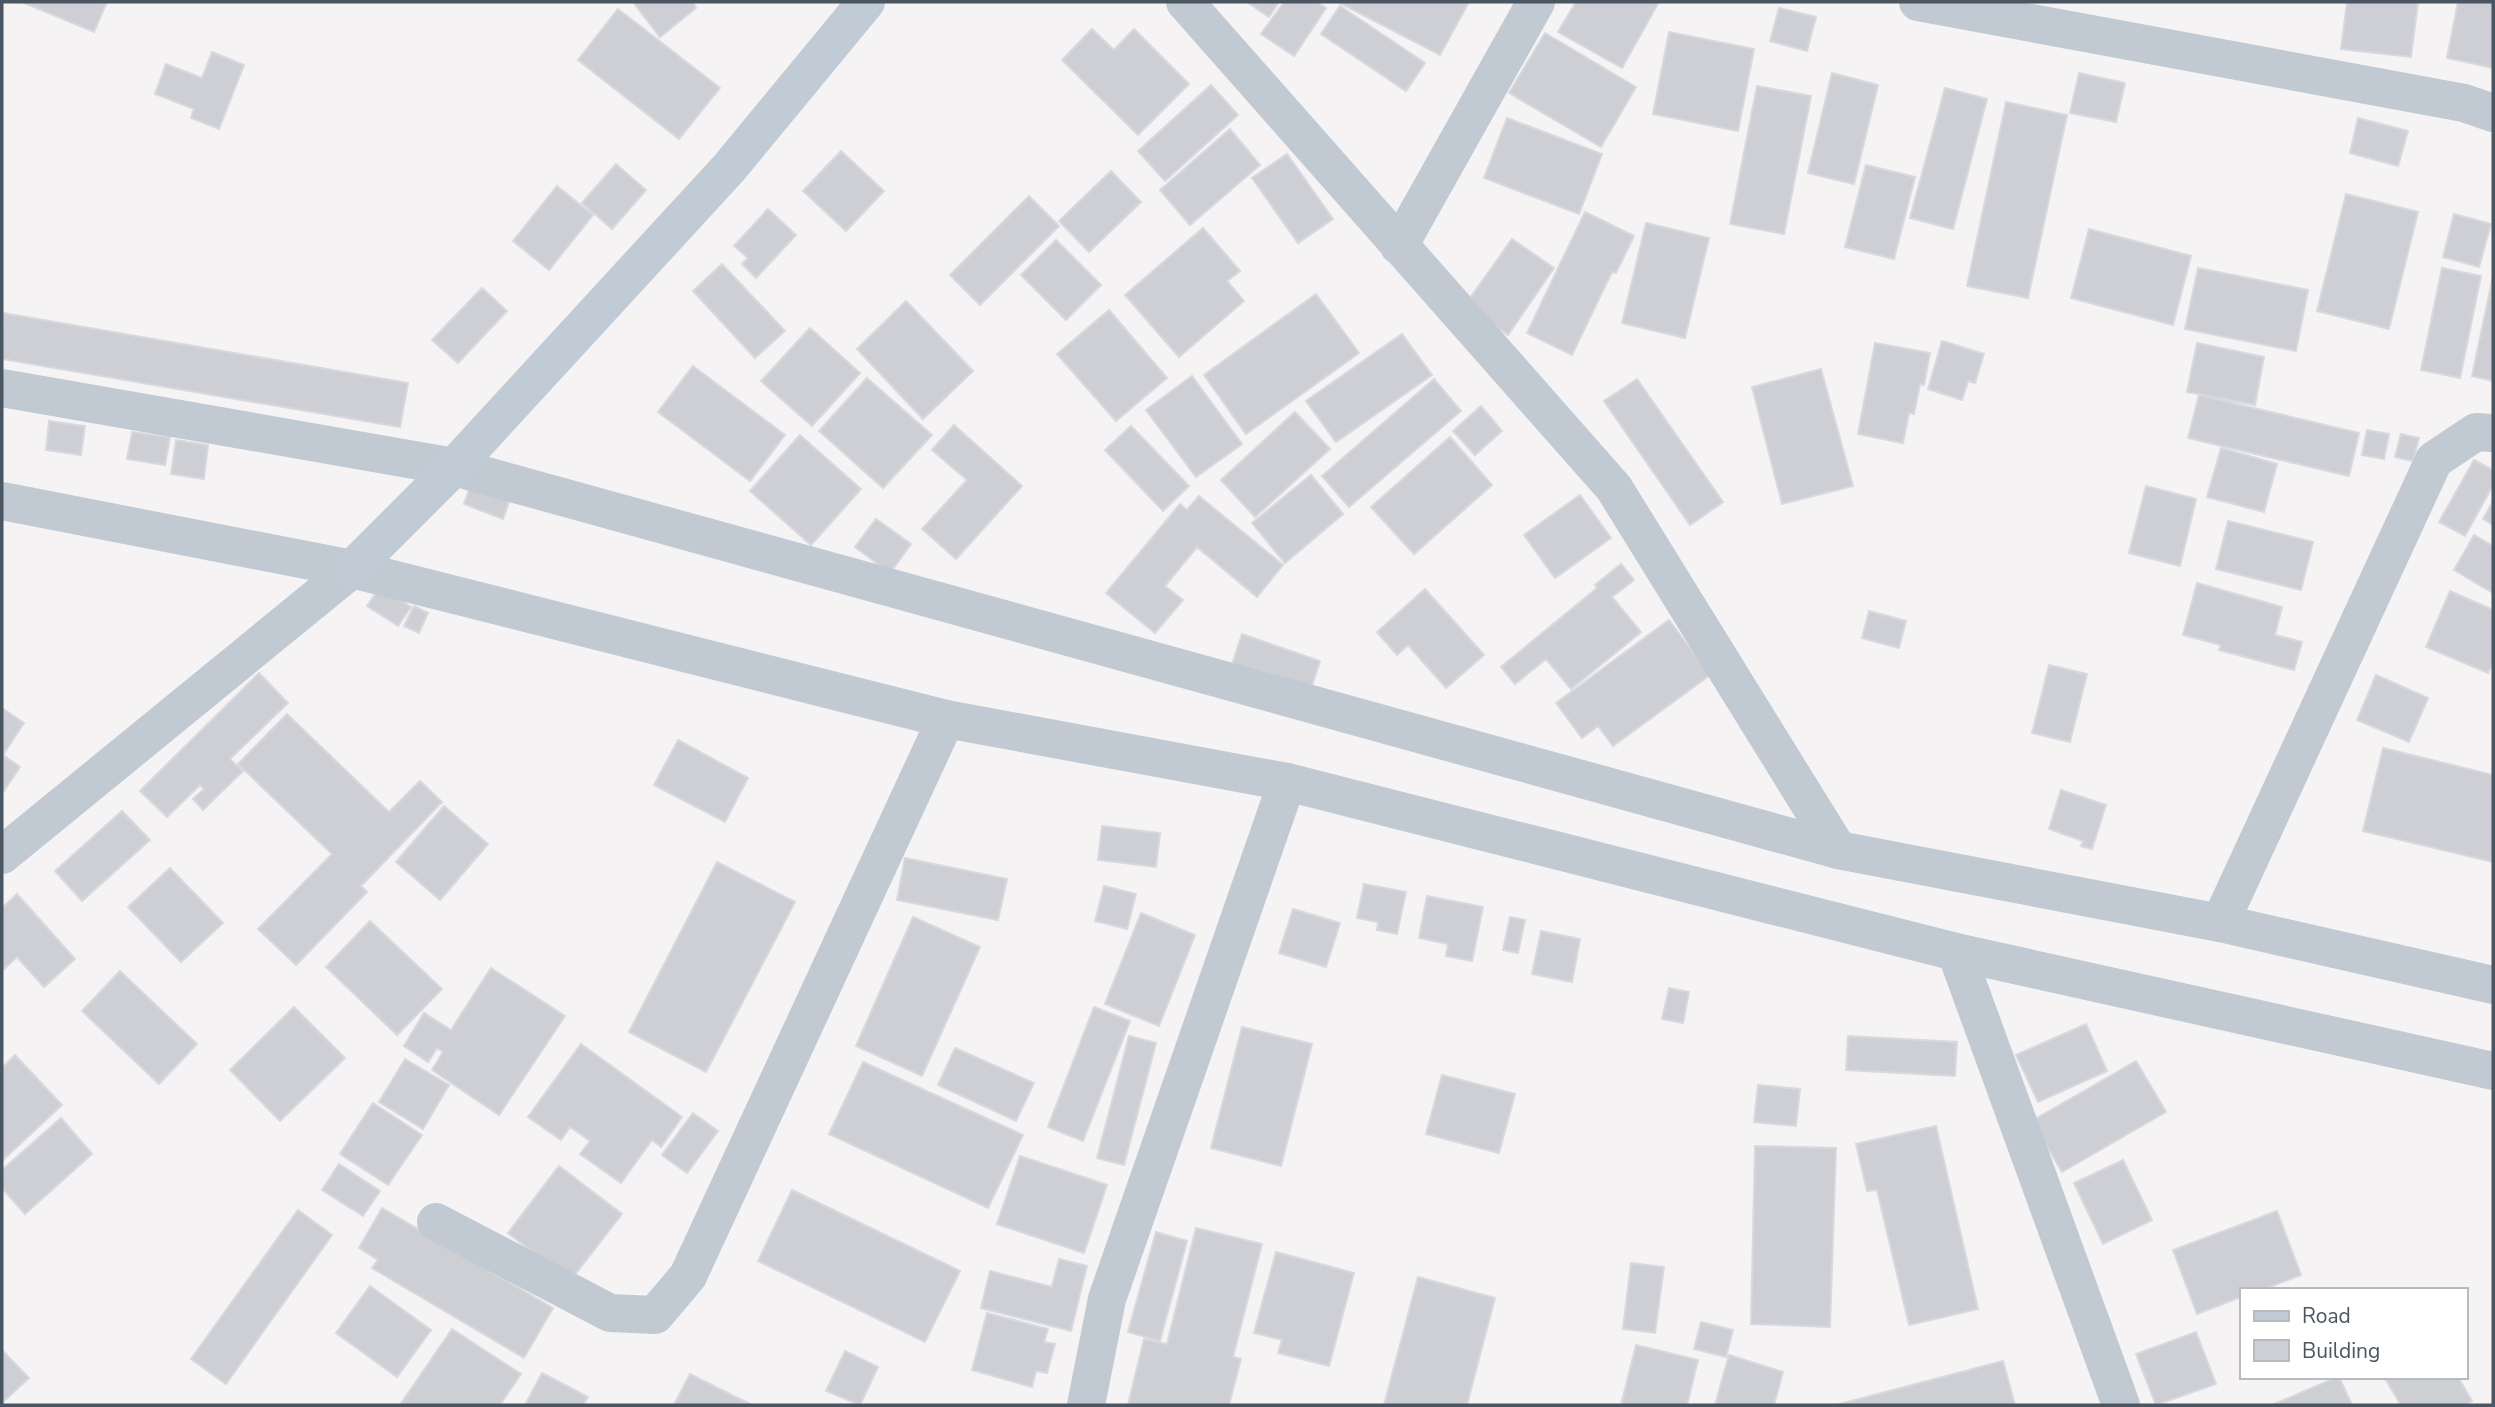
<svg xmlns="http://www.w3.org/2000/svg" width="2495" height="1407" font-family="'Nunito Sans',sans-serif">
<rect width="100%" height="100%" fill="#f5f3f3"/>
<path fill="#cdcfd5" stroke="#d7d9de" stroke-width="2" d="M22,2h85l-13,30z
M633,2h60l3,6 -36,29z
M1247,2h32l-10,15z
M1284,2h33l9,6 -32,48 -33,-22z
M1338,2h131l-29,53z
M1576,2h83l-37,66 -64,-36z
M2347,2h71l-7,55 -70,-8z
M2458,2h35v66l-46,-10z
M1340,6l85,57 -19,28 -85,-57z
M1779,8l37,9 -9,34 -37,-10z
M618,9l102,79 -41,51 -101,-79z
M1092,29l22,21 20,-21 55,55 -51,51 -76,-75z
M1669,32l85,17 -16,82 -85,-17z
M1545,33l91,54 -35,60 -92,-54z
M212,52l32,13 -25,64 -28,-11 3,-9 -39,-15 11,-30 36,14z
M1832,73l46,12 -24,99 -46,-11z
M2079,73l46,10 -9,39 -46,-9z
M1211,85l27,30 -73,66 -27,-30z
M1757,86l54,10 -27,138 -54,-10z
M1945,88l42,11 -34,130 -43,-11z
M2006,102l61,13 -39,183 -61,-12z
M1507,118l95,36 -23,60 -95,-36z
M2358,118l50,13 -10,35 -48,-13z
M1230,129l30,36 -70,60 -30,-35z
M841,151l43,40 -38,40 -43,-40z
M1287,154l46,65 -35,24 -46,-65z
M616,164l30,26 -34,39 -30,-26z
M1866,165l49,12 -21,82 -49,-12z
M1111,171l30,31 -52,50 -30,-31z
M557,186l36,29 -44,55 -36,-29z
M2346,194l72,18 -29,117 -72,-18z
M1029,196l30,30 -79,79 -30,-30z
M768,209l28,26 -40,43 -14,-14 6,-6 -14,-12z
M1585,212l49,24 -18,37 -4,-1 -40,83 -45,-22z
M2454,214l37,10 -12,43 -36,-10z
M1646,223l63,15 -24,100 -63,-15z
M1203,228l37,43 -13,10 17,20 -65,56 -54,-62z
M2089,229l102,27 -18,69 -102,-27z
M1512,239l42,29 -46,67 -43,-30z
M1056,240l45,45 -35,35 -45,-45z
M722,264l63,67 -30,27 -62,-67z
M2198,268l110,22 -12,61 -111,-22z
M2442,268l39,8 -21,102 -39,-8z
M2493,276v105l-21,-5z
M482,288l25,23 -49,52 -26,-23z
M1316,294l43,59 -113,81 -42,-59z
M906,301l67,70 -50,48 -66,-70z
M1109,310l58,68 -51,43 -59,-67z
M3,313l405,70 -8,44 -398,-68z
M810,328l50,45 -48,53 -51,-45z
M1402,334l30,41 -96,67 -30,-41z
M1942,341l42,13 -9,29 -7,-2 -6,19 -34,-11z
M1875,343l55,10 -6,32 -4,-1 -6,30 -5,-1 -6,30 -45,-9z
M2197,343l67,14 -9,48 -68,-13z
M693,366l92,69 -35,46 -92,-69z
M1821,369l32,117 -71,18 -30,-117z
M1192,376l50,68 -46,33 -50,-67z
M867,378l65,57 -49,53 -64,-57z
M1434,379l27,32 -112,96 -27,-31z
M1637,379l86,123 -33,23 -86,-124z
M2199,395l160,38 -10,43 -161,-38z
M1481,406l21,25 -27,24 -22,-24z
M1295,412l35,37 -75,68 -34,-37z
M49,421l36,5 -4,29 -35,-5z
M954,425l68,61 -66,73 -34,-30 45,-49 -35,-30z
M1131,426l58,60 -26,25 -58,-61z
M2367,430l22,4 -5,25 -22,-4z
M132,432l38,5 -5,28 -38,-6z
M2401,434l18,4 -6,23 -18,-4z
M800,435l61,54 -50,56 -61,-54z
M1450,437l42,48 -78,69 -43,-47z
M176,440l32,5 -4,34 -33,-5z
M2221,448l56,16 -13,48 -57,-15z
M2474,460l19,10v15l-28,51 -26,-14z
M1311,475l32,39 -58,49 -33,-40z
M471,484l39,15 -7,20 -39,-15z
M2146,486l50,13 -16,67 -51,-13z
M1580,495l31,43 -56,40 -31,-43z
M1199,496l84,69 -26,32 -60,-50 -32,39 18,14 -28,33 -49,-40 74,-89 7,6z
M2493,501v24l-10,-6z
M876,519l35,25 -21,29 -35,-26z
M2228,521l85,21 -12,48 -85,-21z
M2474,535l19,11v47l-39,-23z
M1621,564l13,16 -22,17 29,35 -70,57 -25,-30 -31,25 -14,-17 96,-79 -2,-3z
M2197,583l85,24 -7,28 27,7 -8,28 -75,-20 2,-5 -38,-10z
M380,587l31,20 -13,19 -31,-20z
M1425,589l59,66 -38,33 -38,-43 -11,10 -20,-23z
M2450,591l43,19v53l-5,10 -62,-26z
M414,606l14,7 -9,20 -15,-7z
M1869,611l37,10 -7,27 -37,-10z
M1669,620l41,55 -97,71 -15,-20 -16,12 -26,-35z
M1242,634l78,27 -10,31 -78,-27z
M2049,665l38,9 -17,68 -38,-9z
M259,673l29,30 -58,56 13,12 -40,39 -10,-11 11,-10 -4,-4 -33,32 -27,-26z
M2376,675l52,23 -19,44 -52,-22z
M2,708l22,15 -21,32 17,12 -18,27z
M287,714l102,98 31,-31 22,21 -81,84 6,6 -71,73 -38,-36 74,-75 -94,-90z
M678,740l70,38 -23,44 -71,-37z
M2383,748l110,27v87l-130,-31z
M2061,790l45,15 -14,44 -11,-3 2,-5 -34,-12z
M444,806l44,38 -48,56 -44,-38z
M122,811l28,29 -68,61 -27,-30z
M1102,826l58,7 -4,34 -58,-7z
M905,858l102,21 -9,41 -101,-20z
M717,862l78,40 -89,170 -77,-40z
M170,868l53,55 -42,39 -53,-55z
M1364,884l42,8 -9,42 -20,-4 1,-8 -21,-4z
M1104,886l32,8 -9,35 -32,-8z
M17,894l58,65 -31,28 -27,-30 -15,14v-63z
M1427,896l56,11 -11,54 -26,-5 2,-12 -29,-6z
M1293,909l47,14 -14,44 -47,-14z
M1141,913l54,22 -36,91 -54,-22z
M913,917l67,30 -58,129 -66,-30z
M1510,917l15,3 -7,33 -15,-3z
M370,921l72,68 -45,46 -71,-68z
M1541,931l39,8 -8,43 -40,-8z
M491,968l74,48 -66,99 -67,-45 11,-18 -6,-4 -9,14 -24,-16 20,-33 27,17z
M120,971l77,73 -38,40 -77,-73z
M1669,988l20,4 -6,31 -21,-4z
M294,1007l51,51 -65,63 -50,-51z
M1094,1007l36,14 -47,120 -35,-14z
M2086,1024l21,47 -69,31 -22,-47z
M1242,1027l70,17 -31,122 -70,-18z
M1129,1036l27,7 -32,122 -27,-7z
M1848,1036l109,6 -2,34 -109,-6z
M581,1044l101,73 -21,30 -9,-7 -31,43 -41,-29 10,-13 -20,-14 -9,13 -33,-23z
M955,1048l79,35 -18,38 -78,-36z
M15,1055l47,50 -60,56v-93z
M405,1059l44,26 -26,44 -44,-27z
M2136,1061l30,51 -104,60 -30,-51z
M863,1062l160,73 -35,73 -159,-74z
M1442,1075l73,19 -16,59 -73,-19z
M1758,1085l42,4 -4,37 -42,-4z
M373,1103l49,32 -34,50 -48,-31z
M693,1113l25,18 -31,42 -25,-18z
M61,1118l31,36 -67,60 -23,-26v-18z
M1936,1126l42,183 -69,16 -32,-135 -10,1 -11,-47z
M1755,1146l81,2 -6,179 -79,-3z
M1020,1156l87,29 -23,68 -87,-29z
M2123,1160l29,60 -49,24 -29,-61z
M339,1164l41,27 -17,25 -41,-26z
M559,1166l63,48 -52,67 -62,-48z
M792,1190l168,81 -35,71 -167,-81z
M382,1208l171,100 -29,50 -152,-90 6,-8 -19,-12z
M298,1210l34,25 -106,149 -35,-25z
M2277,1211l24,64 -39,15h-21v7l-44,17 -24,-64z
M1196,1228l66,16 -29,113 8,2 -12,46h-101l16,-66 23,5z
M1156,1232l31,9 -27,100 -32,-9z
M1276,1252l78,21 -25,93 -51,-13 4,-13 -28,-7z
M1059,1259l28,7 -16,65 -90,-23 9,-37 62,16z
M1631,1263l33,4 -9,66 -32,-4z
M1418,1277l77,21 -28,107h-83z
M370,1286l61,44 -34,47 -61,-44z
M987,1313l61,16 -4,13 11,2 -8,29 -11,-2 -4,16 -60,-17z
M1701,1322l32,8 -7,27 -32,-8z
M452,1329l69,45 -21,31h-100z
M2196,1332l20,52 -60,21 -20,-51z
M1636,1345l62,15 -11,45h-66z
M2,1350l27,28 -27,25z
M845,1351l33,16 -18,38 -34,-14z
M1729,1355l54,17 -9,33h-59z
M2003,1361l12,44h-179z
M542,1373l46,24 -5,8h-58z
M690,1374l62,31h-78z
M2339,1377l13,28h-80l65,-28z
M2384,1377h74l14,24 -7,4h-64z"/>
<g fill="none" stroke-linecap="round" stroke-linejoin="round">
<path stroke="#c1cad2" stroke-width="38" d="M1185,2l429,486 224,362
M1918,2l546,101 29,10
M1399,246l137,-244
M2,855l350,-286
M2220,923l214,-463 42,-28 17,1
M1956,952l165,453
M436,1222l174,91 45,2 33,-39 258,-557
M1086,1405l21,-106 180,-517"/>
<path stroke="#c1cad2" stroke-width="38" d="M2,388l452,79 1384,383 382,73 273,62
M2,501l350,68 594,150 341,63 669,170 537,119"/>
<path stroke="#c1cbd6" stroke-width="38" d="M352,569l102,-102 275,-299 137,-166"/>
</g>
<rect width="2495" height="1407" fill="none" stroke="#4a5661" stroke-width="7"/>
<rect x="2240" y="1288" width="228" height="91" fill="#ffffff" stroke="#b7bbc0" stroke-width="2"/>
<rect x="2254" y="1311" width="35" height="10" fill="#c1cbd6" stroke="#b7bbc0" stroke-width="2"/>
<text x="2302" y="1323" font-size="21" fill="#4a5661">Road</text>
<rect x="2254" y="1340" width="35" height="21" fill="#cdcfd5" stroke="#b7bbc0" stroke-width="2"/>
<text x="2302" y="1358" font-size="21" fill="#4a5661">Building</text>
</svg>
